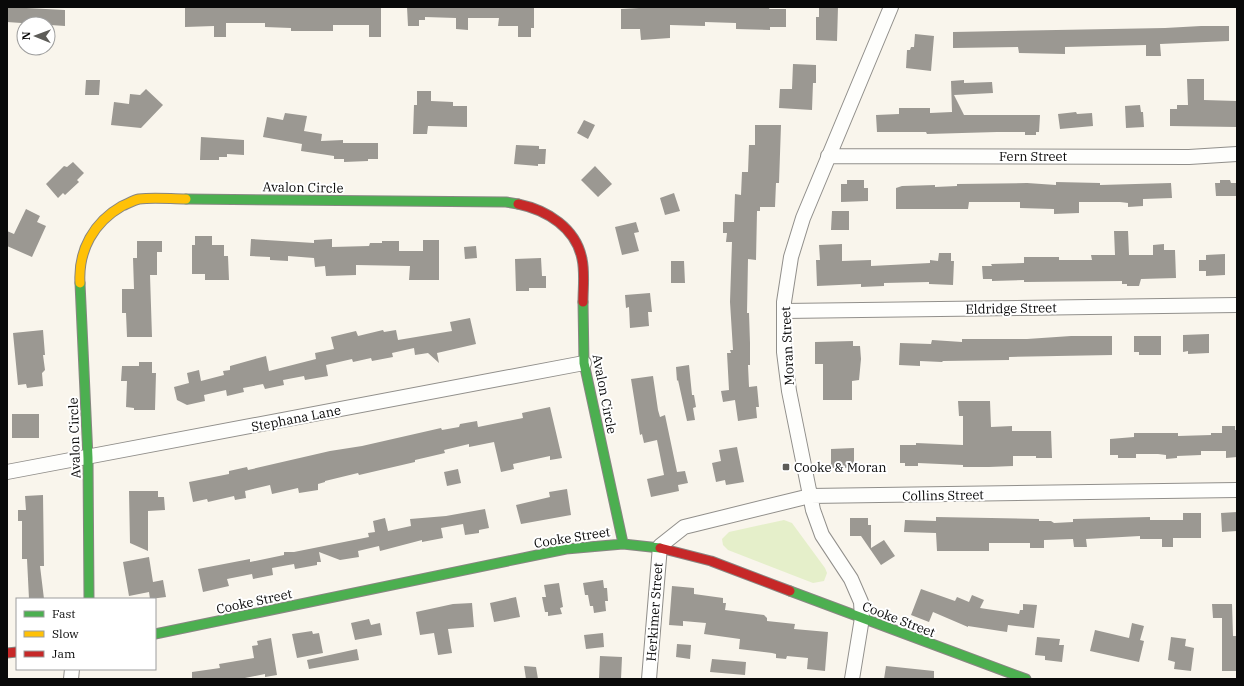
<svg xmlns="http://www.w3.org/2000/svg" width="1244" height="686" font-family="'IBM Plex Serif',serif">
<rect width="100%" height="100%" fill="#f9f5ec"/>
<path fill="#e5efca" d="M784,520l8,3 33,45 2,5 -3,8 -11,2 -85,-33 -5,-5 -1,-6 7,-7z"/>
<path fill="#9b9892" d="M7,7l58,3v16l-58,-4z
M185,7h196v30h-12v-12h-36v6h-42v-3l-26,-1v-4h-39v14h-12v-11l-29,1z
M407,7l127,1v20h-3v9h-13v-11h-20l1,-8h-31v12l-12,-1v-11l-31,-1v3h-6v6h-11z
M657,7h113l-1,2h17v18h-16v3l-34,-1v-6l-31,-1v4l-35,-1v13l-29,2 -1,-11h-19v-20z
M819,7h19l-1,34 -21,-1v-23h3z
M1201,26h28v15l-69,3 1,12h-15v-11l-81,2v7l-46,-1 -1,-6 -65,1v-16l212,-4z
M915,34l19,2 -3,35 -25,-3 1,-18h3l1,-3h3z
M793,64l23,1v18h-3l-1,27 -33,-2 1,-19h12z
M1187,79h17v21l33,1v26l-67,-1v-17h7v-4h11z
M86,80h14l-1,15h-14z
M964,80v3l28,-1 1,11 -39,2 10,20h76l-1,17h-3v3h-11v-3h-28l-70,2 -1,-2h-49l-1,-17 23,-1v-6h31v5l22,-1 -1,-31z
M146,89l17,16 -22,23 -30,-3 3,-23 15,2 1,-10 10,1z
M417,91h14v10l22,1v4h14v21l-39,-1 -1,8h-14l1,-29h3z
M1140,105l1,7h2l1,15 -18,1 -1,-22z
M1076,112l1,2 15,-1 1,13 -33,3 -2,-15z
M285,113l22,3 -3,15 18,3 -1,7 22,-1v3h35v16h-10v2l-24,1v-3h-10v-3l-33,-5 1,-7 -39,-7 4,-20 16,3z
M584,120l11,5 -7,14 -11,-6z
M755,125h26l-2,58h-3l-1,24h-15v4h-3l-1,49 -8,-1 -1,54h2l1,30v22h-2l1,22 8,-1 2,21h-3l1,11 -19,3 -3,-21 -12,2 -2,-11 8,-1 -2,-37h4l-1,-3h3l-3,-48 2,-60h-6l1,-9h-4v-11h11l1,-28 6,1 1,-23h6l1,-27h6z
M201,137l43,3v15l-17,-1v3h-8v3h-19z
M516,145l23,1v3h7l-1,15h-7v2l-24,-2z
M73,162l11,11 -7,7 2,2 -14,13 -2,-2 -5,5 -12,-14 18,-18 3,1z
M595,166l17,18 -14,13 -17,-17z
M847,180h17v8h4v13l-27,1v-18h6z
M1220,180h10l1,3h5v13h-20l-1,-13h5z
M1056,182l44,1v2l71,-2 1,15 -29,1v7l-15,1v-4l-8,-1h-41v11l-25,1v-5l-34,-1v-6h-51l-1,7h-72v-21l6,-2 33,-1v2l22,-1v-2l70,-1 29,2z
M674,193l6,18 -15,4 -5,-17z
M26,209l14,7 -3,6 9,4 -14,31 -25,-11v-15l7,3z
M832,211h17v19h-18z
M636,222l3,10 -5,1 5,18 -17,4 -7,-28z
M1114,231h14l1,24h24v-10l11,-1v6h11l1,28 -35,1 -2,7h-12v-2h-5v-3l-98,1v-2l-32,1v-2h-9l-1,-13h10l-1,-2 33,-1v-6h35v3h33l-1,-5h24z
M195,236h17v9h12v11h4l1,24h-24v-6h-13v-29h3z
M251,239l63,4v-3l18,-1v8l37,-1 1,-3h12v-2h17v10h24v-11h16v40h-30l1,-14 -54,-1v10l-30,1 -1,-10 -10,1 -1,-9 -26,-2v5l-18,-1v-3l-20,-1z
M137,241h25v11h-5v23h-7l2,62h-25l-1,-24h-4v-24h12l-1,-31h4z
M842,244v17l29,-1v6l59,-3v-3l8,1 1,-8h12v8h3l-1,24 -24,-1v-2l-45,1v3l-23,1v-3l-44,2 -1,-26h4l-1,-15z
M476,246l1,12 -12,1 -1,-12z
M1225,254v21l-19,1v-5h-7v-11h7v-5z
M541,258l1,18h4v12h-17v3h-13l-1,-32z
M671,261h13l1,22h-14z
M650,293l2,19h-4l1,14 -19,2 -1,-21 -3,1 -1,-13z
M470,318l6,26 -39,9 2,10 -11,-10 -13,2 -1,-7 -22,5 1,4 -21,4 -1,-3 -18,4 -1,-3 -26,6 2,11 -23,4 -1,-4 -21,4 1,5 -19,4 -2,-5 -20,4 1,4 -17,4 -1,-6 -22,5 1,6 -18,4 -10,-5 -3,-13 15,-4 -2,-10 12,-3 2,11 23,-6 -1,-4 7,-1v-4l36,-10 3,15 47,-12 -1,-6 19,-4 -3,-12 25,-6 2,5 25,-6 1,2 12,-2 2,10 54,-9 -2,-9z
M43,330l2,25h-2l2,15 -3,3 1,13 -16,2 -1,-4 -8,1 -5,-52z
M1209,334v19l-21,1v-3l-5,1v-17z
M1071,336h41v19l-103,2v3l-66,1 -1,1 -22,-1v5l-21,-1 1,-22 31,1 1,-4 30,2v-3h65z
M1134,336h27v19h-22v-3h-5z
M853,341v5h7l1,13 -2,21 -7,1v19h-29v-36h-8v-22z
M139,362h13v11h4l-1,37h-21v-2l-8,-1 1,-26h-6l1,-15h17z
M689,365l3,30h2l2,12 -3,1 2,12 -8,1 -9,-41 -1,1 -1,-14z
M653,376l5,34 2,7 5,-2 12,57 8,-1 3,12 -10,2 1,6 -28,6 -4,-18 17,-4 -7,-35 -13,3 -2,-9 -2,1 -9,-56z
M958,401h32l1,26 21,-1v5h39l1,27h-16v-2h-23v10l-24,1h-26v-2l-45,-2v3h-13v-3h-5v-18h16v-2l47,2v-29h-4z
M550,407l12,51 -12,2v-4l-37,8 1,5 -13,3 -7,-30 -25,5v-3l-25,6 1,3 -30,7v2l-56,13 -1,-2 -33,8v1l-7,2v6l-19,3 -1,-5 -26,6 -2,-9 -25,6 1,7 -11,2 -1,-4 -26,6 -1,-3 -14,3 -4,-20 40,-8v-3l18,-4 1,3 82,-19 32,-5 79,-18 1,2 17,-3 1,-3 17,-3 1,6 45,-9 -1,-5z
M12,414h27v24h-27z
M1222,426h13v4h2v27l-11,1v-7h-25v4l-24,1v2l-11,1v-4l-8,-1h-22v4h-18v-3h-8v-16l24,-2v-4h44v3l33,-1v-2h11z
M737,447l7,35 -18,3 -1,-5 -9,2 -4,-19 9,-2 -2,-11z
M854,448v20h-23v-19z
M458,469l3,14 -14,3 -3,-14z
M567,489l4,26 -50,9 -5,-19 34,-8 -1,-5z
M129,491h29v6h6l1,13 -17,1v40l-18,-8z
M43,495l1,71h-4l4,33h-15l-2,-40h-5v-38h-4v-11h8l-1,-14z
M485,509l4,19 -10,2v3l-14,2 -2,-11 -22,4 2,10 -21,4v-2l-42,11 -1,-5 -21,5 1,6 -19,3 -21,-8 2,10h-4v3l-22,4 -1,-5 -22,4 1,7 -20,4 -1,-5 -25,5 2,7 -26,6 -5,-23 52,-10v3l34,-7v-3h10l75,-15 -1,-4 7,-1 -2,-11 12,-3 3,13 23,-5 -1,-7 36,-3z
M1237,512v19l-15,1 -1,-19z
M1183,513h18v25h-28v9h-11v-8h-22v-3l-54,3 1,8h-13l-1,-8 -29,1v8h-14v-5h-41v8h-52l-1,-18 -32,-1 1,-12 31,1v-4l103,2v2h12l3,2 19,-1v-3l77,-2v3h33z
M850,518h18v7h3v23l13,-8 11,16 -14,9 -20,-29h-11z
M149,557l4,25 10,-2 3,17 -16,2 -1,-7 -20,4 -6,-34z
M603,580l1,8h3l1,13h-3l1,10 -12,2 -1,-7h-3l-2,-11h-3l-2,-12z
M559,583l4,24 -3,1 2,6 -14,2v-4h-3l-3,-15h4l-2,-12z
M672,586l22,2v6l29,4v5h3l-1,7 39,5 3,3v3l28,3 -1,5 34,3 -3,39 -18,-2 1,-11 -21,-2 -1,3 -10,-1v-4l-4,-1 -33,-4 1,-10 -36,-5 2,-11 -23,-2v5l-14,-1z
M921,589l34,12 2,-4 12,5 3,-7 12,5 -4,8 39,6 1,-4h3v-6l14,1 -3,23 -26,-3 -1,7 -39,-6v1l-35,-15 -4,10 -18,-7z
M516,597l4,20 -26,5 -4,-19z
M472,603l2,24 -26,2 4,24 -14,2 -4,-22 -14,2 -4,-23 37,-8z
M1212,604h20l1,32h4v35h-15v-53h-9z
M369,619l2,6 9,-2 2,12 -27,5 -4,-17z
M1132,623l12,3 -4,14 4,1 -5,21 -49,-11 5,-21 34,8z
M312,631l1,3 6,-1 4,20 -26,5 -5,-24z
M603,633l1,14 -18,2 -2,-14z
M1037,637l23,2 -1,6h5l-2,17 -17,-2v-4l-10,-1z
M1171,637l15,2 -1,7 9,2 -3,23 -17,-2 1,-7 -7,-2z
M271,638l6,37 -12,2v-3l-25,5h-48v-7l28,-4 -1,-4 35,-6 -2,-12 6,-1 -1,-4z
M677,644l14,1 -1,14 -14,-2z
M357,649l2,11 -50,9 -2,-9z
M600,656l22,1 -1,22h-22z
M712,659l34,3 -1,13 -35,-3z
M524,666l12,1 2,12h-12z
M886,666l48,5v8h-50z"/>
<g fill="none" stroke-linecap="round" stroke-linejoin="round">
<defs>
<path id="street" d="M828,156l361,1 48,-3
M784,311l453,-6
M7,472l577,-109
M71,679l1,-10
M649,679l11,-133 24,-19 126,-31 427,-6
M852,679l10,-61 -1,-16 -10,-23 -29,-44 -9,-25 -24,-119 -5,-39v-50l7,-45 12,-39 88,-211"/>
<path id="fast" d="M186,199l320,3 12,2
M80,283l8,175 1,141
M583,302l1,61 39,180
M790,591l236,88
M155,634l411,-85 57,-5 37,4"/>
<path id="slow" d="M80,283c-2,-33 14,-61 42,-77 5,-2 12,-6 17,-7 15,-2 32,0 47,0"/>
<path id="jam" d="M518,204c29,6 58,24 64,55 3,13 1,29 1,43
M660,548l51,13 79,30
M7,653l10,-1"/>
</defs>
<use href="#street" stroke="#918f8b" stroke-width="16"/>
<use href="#fast" stroke="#888682" stroke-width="11"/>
<use href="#slow" stroke="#888682" stroke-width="11"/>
<use href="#jam" stroke="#888682" stroke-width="11"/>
<use href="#street" stroke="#fefefc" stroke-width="14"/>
<use href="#fast" stroke="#4caf50" stroke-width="9"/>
<use href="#slow" stroke="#ffc107" stroke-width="9"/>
<use href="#jam" stroke="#c62828" stroke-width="9"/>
</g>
<rect fill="#5d5c58" stroke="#fff" stroke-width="1.5" x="782" y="463" width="8" height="8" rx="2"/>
<g text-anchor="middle" stroke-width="4" stroke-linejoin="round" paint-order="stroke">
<g font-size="13" fill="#090909" stroke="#fff">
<text x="1033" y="161">Fern Street</text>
<text transform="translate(303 187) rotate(1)" y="5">Avalon Circle</text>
<text transform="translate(1011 308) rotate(-1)" y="5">Eldridge Street</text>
<text transform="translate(787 346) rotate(-93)" y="5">Moran Street</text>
<text transform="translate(605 394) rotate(79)" y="5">Avalon Circle</text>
<text transform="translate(296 418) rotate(-11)" y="5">Stephana Lane</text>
<text transform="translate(74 438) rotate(-92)" y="5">Avalon Circle</text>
<text transform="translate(943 495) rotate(-1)" y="5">Collins Street</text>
<text transform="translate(572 537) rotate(-9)" y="5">Cooke Street</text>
<text transform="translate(254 601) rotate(-12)" y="5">Cooke Street</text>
<text transform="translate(654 612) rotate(-86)" y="5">Herkimer Street</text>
<text transform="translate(899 619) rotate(21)" y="5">Cooke Street</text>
</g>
<g font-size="13" fill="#090909" stroke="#fff" text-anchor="start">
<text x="794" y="472">Cooke &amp; Moran</text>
</g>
</g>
<rect width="1244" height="686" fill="none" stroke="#090909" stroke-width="16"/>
<rect x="16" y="598" width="140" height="72" fill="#ffffff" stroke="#9d9d9d"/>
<rect x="24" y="611" width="20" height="6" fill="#4caf50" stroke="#9d9d9d"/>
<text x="52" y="618" font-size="12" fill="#090909">Fast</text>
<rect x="24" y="631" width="20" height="6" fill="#ffc107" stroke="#9d9d9d"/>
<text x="52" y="638" font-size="12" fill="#090909">Slow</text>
<rect x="24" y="651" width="20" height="6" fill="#c62828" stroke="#9d9d9d"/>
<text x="52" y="658" font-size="12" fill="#090909">Jam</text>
<g transform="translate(36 36) rotate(271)"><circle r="19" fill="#ffffff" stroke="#9d9d9d"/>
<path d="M0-3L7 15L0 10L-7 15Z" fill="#5d5c58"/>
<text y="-6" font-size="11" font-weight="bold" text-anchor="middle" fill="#090909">N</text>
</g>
</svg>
